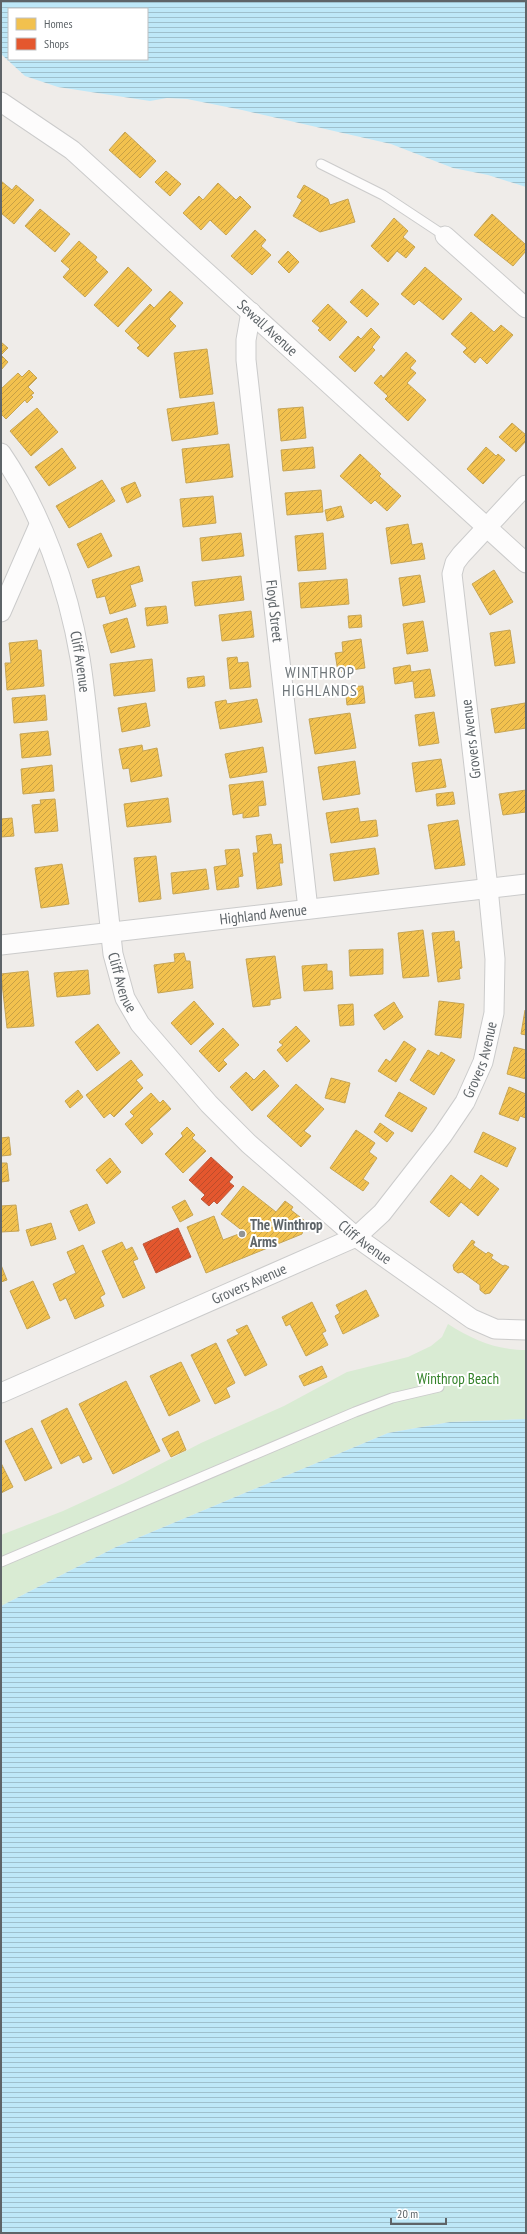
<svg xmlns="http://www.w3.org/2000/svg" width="527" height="2234" font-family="'PT Sans Narrow',sans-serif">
<defs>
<pattern id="water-rules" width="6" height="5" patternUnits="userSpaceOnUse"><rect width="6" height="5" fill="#bee8f8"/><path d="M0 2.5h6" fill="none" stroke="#9ec0cd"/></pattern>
<pattern id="homes-hatch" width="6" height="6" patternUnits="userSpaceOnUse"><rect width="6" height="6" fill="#f2c14e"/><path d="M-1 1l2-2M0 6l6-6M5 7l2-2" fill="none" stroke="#c7a045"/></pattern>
<pattern id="shops-hatch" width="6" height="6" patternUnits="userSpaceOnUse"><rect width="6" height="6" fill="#e4572e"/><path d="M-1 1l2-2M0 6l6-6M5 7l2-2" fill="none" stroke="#bc4c2b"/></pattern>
</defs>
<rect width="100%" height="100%" fill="#efece9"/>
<path fill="#d9ebd3" d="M448,1324c25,16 48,26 78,26v69l-76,3 -62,11 -272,114 -115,59v-71l62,-24 61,-28 77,-40 83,-37 63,-34 61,-15 23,-11 11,-9z"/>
<path fill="url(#water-rules)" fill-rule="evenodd" d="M1,1h525v186l-38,-12 -35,-7 -62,-24 -149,-34 -55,-11 -20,-1 -17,3 -92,-14 -33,-11 -24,-22zM9,9h138v50h-138z
M526,1419v814h-525v-627l115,-59 272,-114 62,-11z"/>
<path fill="url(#homes-hatch)" stroke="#c6a556" d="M125,132l31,29 -16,17 -31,-28z
M166,171l15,13 -11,12 -15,-14z
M1,181l11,9 4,-5 18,15 -20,24 -13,-11z
M218,183l18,17 4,-4 11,11 -25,28 -16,-15 -9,10 -18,-17 16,-17 4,4z
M304,185l24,14 2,6 18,-6 7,23 -35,10 -27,-16 9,-16 -5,-3z
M40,209l30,25 -15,18 -30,-26z
M492,214l34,31v6l-13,15 -39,-31z
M394,218l14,13 -5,6 12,10 -9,11 -9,-7 -9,11 -17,-16z
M255,230l11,10 -5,6 10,9 -19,20 -21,-19z
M79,241l18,16 -2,3 13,12 -23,25 -22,-20 7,-8 -9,-8z
M288,251l11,11 -10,11 -11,-11z
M128,267l24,23 -34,37 -24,-22z
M425,267l37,32 -19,21 -24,-20 -5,5 -13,-11z
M362,289l17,15 -12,13 -17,-15z
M170,291l13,12 -14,16 7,7 -28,31 -11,-9 3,-3 -15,-14 25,-27 4,4z
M328,304l19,18 -17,19 -12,-11 2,-2 -8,-7z
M471,312l23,20 7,-7 12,10 -26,29 -7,-7 -5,6 -12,-11 4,-4 -16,-14z
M371,328l9,9 -8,10 3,3 -20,22 -16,-15 19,-21 3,3z
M1,342l7,6 -7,7z
M207,349l6,45 -33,4 -6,-45z
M406,352l10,9 -6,7 6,5 -9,10 19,17 -18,21 -23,-22 3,-3 -14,-13 7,-8 2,3z
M1,355l7,7 -7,8z
M29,370l8,8 -9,9 6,6 -3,2 2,2 -6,6 -2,-3 -19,19 -5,-5v-25l17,-16 4,4z
M214,402l4,32 -46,7 -5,-32z
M303,407l3,31 -25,3 -3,-32z
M37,408l21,24 -27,24 -21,-25z
M512,423l14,12v6l-10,11 -17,-15z
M229,444l4,33 -47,6 -4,-34z
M313,447l2,21 -32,3 -2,-21z
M486,447l10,9 2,-2 7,6 -22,24 -16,-15z
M62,448l14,20 -27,18 -14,-19z
M360,454l21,20 -2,2 22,20 -14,15 -12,-11 -4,4 -31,-28z
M102,480l13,21 -46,27 -13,-22z
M135,482l6,14 -14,7 -6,-15z
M321,490l2,22 -36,3 -2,-22z
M213,496l3,27 -33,4 -3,-28z
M341,506l3,11 -17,4 -2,-11z
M408,524l4,21 10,-2 3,16 -34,5 -5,-36z
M101,533l11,23 -24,12 -11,-24z
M241,533l3,23 -42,5 -2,-23z
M323,533l3,36 -28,2 -3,-35z
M139,566l4,15 -13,4 6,21 -26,8 -5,-18 -8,2 -5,-18z
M494,570l19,32 -23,13 -18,-31z
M420,575l5,27 -22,4 -4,-28z
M241,576l3,24 -49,6 -3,-24z
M347,579l2,25 -48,4 -2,-25z
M166,606l2,17 -21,3 -2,-18z
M251,611l3,26 -32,4 -3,-26z
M361,615l1,12 -13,1 -1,-12z
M127,618l8,29 -24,6 -8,-28z
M423,621l5,30 -21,3 -4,-30z
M510,630l5,33 -20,3 -5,-33z
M361,639l4,29 -27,4 -3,-19 8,-1 -1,-10z
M37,640l1,10h3l3,36 -37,4 -2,-27h6l-2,-20z
M237,657l1,6 10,-1 3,25 -21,2 -3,-31z
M152,659l3,32 -41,5 -4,-32z
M410,665l1,7 19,-3 5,27 -20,2 -2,-17 -18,3 -2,-16z
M204,676l1,10 -17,2 -1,-10z
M363,686l2,17 -18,2 -2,-18z
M45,695l2,25 -33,3 -2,-25z
M257,699l5,23 -42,7 -5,-27 11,-2 1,4z
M146,703l4,23 -28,6 -4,-24z
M525,703l1,25 -31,5 -4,-24z
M434,712l5,31 -20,3 -4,-31z
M350,713l6,35 -41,6 -6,-35z
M48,731l3,24 -29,3 -2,-24z
M142,745l1,6 14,-3 5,28 -31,6 -2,-14 -6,1 -4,-20z
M263,747l4,25 -37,6 -5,-24z
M441,759l5,28 -30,5 -4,-29z
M355,761l5,33 -37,6 -5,-33z
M52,765l2,26 -31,3 -2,-25z
M263,781l3,24 -8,1 1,10 -16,2v-5l-10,2 -4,-30z
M526,790v22l-23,3 -4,-21z
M453,792l2,12 -18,2 -1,-12z
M168,798l3,24 -44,5 -3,-23z
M55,799l3,32 -23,2 -3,-28 9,-1 -1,-4z
M358,808l2,14 16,-2 2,16 -47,7 -5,-30z
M12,818l2,18 -13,1v-18z
M458,820l7,45 -30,4 -7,-44z
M271,834l2,11 8,-1 2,19h-4l3,22 -25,4 -4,-36h5l-2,-17z
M375,848l4,26 -45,7 -4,-27z
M239,849l4,27 -5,1 1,10 -22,3 -3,-23 13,-2 -2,-15z
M156,856l5,43 -22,3 -5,-44z
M62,864l7,40 -28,4 -6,-40z
M206,869l3,20 -36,5 -2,-21z
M423,930l6,46 -26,2 -5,-45z
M454,931l1,11 4,-1 3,27 -3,1 1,10 -22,3 -6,-49z
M383,949v25l-33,2 -1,-26z
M184,953l2,8h4l3,27 -35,5 -4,-28 21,-3 -1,-8z
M275,956l6,42 -11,2v5l-17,2 -7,-48z
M327,964v7h5l1,18 -29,2 -2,-25z
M88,970l2,24 -33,3 -3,-24z
M28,971l6,55 -27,2 -6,-54z
M194,1001l20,23 -23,21 -20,-22z
M439,1001l25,3 -3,34 -26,-3z
M394,1002l9,15 -19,13 -10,-15z
M353,1004l1,21 -14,1 -2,-21z
M525,1010h1v25l-5,-1z
M98,1024l22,29 -23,18 -22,-29z
M296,1026l14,15 -23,21 -10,-12 6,-5 -4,-3z
M223,1028l16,17 -16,15 4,4 -8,8 -20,-21z
M404,1041l12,8 -20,33 -18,-11 8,-12 4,3z
M514,1047l12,3v29l-19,-5z
M428,1050l11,6 2,-4 14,8 -21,35 -24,-15z
M131,1060l12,15 -7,5 7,8 -29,29 -4,-4 -6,5 -18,-23z
M264,1070l15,16 -27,25 -22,-24 16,-15 8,8z
M331,1078l19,5 -5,20 -20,-5z
M296,1084l28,25 -20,22 7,5 -10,11 -34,-31z
M509,1087l17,7v24l-6,-2 -2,5 -19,-7z
M78,1090l5,7 -13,11 -5,-7z
M399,1092l28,16 -15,24 -27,-16z
M151,1093l9,10 3,-3 8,9 -22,20 4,5 -11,10 -17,-20 9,-8 -4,-4z
M380,1123l14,10 -7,9 -13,-10z
M187,1127l8,8 -3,3 14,13 -23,22 -18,-19 18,-18 -2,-3z
M356,1130l19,13 -6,9 8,6 -14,21 6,4 -6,8 -33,-23z
M483,1132l33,16 -9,19 -33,-15z
M9,1137l2,18 -10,1v-18z
M110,1158l11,14 -14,12 -11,-14z
M1,1163h6l2,18 -8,1z
M451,1175l19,15 11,-15 18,14 -21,27 -17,-14 -12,15 -19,-15z
M243,1186l33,26 9,-11 8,6 -2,3 14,11 -3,13 -96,39 -19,-46 27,-11 9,24 21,-8 -23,-18z
M185,1200l8,15 -13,7 -8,-15z
M87,1204l8,19 -16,8 -9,-20z
M16,1205l3,26 -18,1v-26z
M51,1223l5,16 -25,7 -5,-16z
M472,1240l3,2 -2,3 13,9 2,-2 5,3 -2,3 12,8 2,-1 4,2 -19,26 -5,1 -5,-4v-5l-18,-13 -4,1 -4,-3 -1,-5z
M122,1242l4,8 6,-3 6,12 -5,2 12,27 -22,10 -21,-47z
M83,1245l22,49 -5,3 4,9 -29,13 -9,-21 -6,3 -7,-17 23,-11 -9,-21z
M1,1265l6,15 -6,2z
M33,1281l17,37 -23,11 -17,-38z
M366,1290l13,26 -36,18 -8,-18 5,-3 -4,-8z
M312,1302l14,29 -4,2 6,12 -22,11 -16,-32 -4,2 -4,-9z
M247,1325l20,40 -22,11 -18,-36 12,-6 -3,-4z
M216,1343l19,40 -9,5 4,9 -15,7 -24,-49z
M181,1362l19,39 -31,15 -19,-40z
M322,1366l5,11 -23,9 -5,-10z
M126,1381l34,70 -47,23 -34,-70z
M67,1408l25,51 -9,4 -4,-8 -18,9 -20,-43z
M32,1428l20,40 -27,13 -20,-40z
M178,1431l8,19 -15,7 -9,-18z
M1,1463l12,24 -12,6z"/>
<path fill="url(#shops-hatch)" stroke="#bc5b3f" d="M211,1157l22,20 -4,5 5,4 -17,18 -3,-3 -5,5 -8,-7 4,-4 -16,-15z
M178,1228l13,29 -35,16 -13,-29z"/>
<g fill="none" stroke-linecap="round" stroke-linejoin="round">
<defs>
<path id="service" d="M321,164l62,31 62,41
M1,1562l354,-150 37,-14 47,-11"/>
<g id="minor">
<path id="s1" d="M1,102l71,48 454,413"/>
<path d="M445,236l81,72"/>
<path id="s2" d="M251,312l-5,28v20l62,549"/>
<path id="s3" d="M1,453c41,60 67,134 79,205 6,37 9,75 13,112 7,61 13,122 20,184l12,44 15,26 69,80 40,40 107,93 116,82 23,10 31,1"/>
<path d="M1,612l38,-87"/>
<path id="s4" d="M1,945l525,-61"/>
<path id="s5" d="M1,1393l355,-156 26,-24 60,-77 23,-34 18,-40 11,-49 1,-54 -7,-71 -36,-314 3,-11 6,-8 65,-70"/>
</g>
</defs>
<use href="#service" stroke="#cbcbcb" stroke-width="11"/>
<use href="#minor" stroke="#cbcbcb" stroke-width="21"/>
<use href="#service" stroke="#fdfcfc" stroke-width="9"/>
<use href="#minor" stroke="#fdfcfc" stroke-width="19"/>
</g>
<circle fill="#919495" stroke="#fff" stroke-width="1.5" cx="242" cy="1234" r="4"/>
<g text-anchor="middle" stroke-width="4" stroke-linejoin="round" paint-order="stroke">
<g font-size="15" fill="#5e6468" stroke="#fff">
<text dy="5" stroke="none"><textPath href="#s1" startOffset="350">Sewall Avenue</textPath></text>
<text dy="5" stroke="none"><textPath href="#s2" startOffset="301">Floyd Street</textPath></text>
<text dy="5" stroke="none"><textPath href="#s3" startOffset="225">Cliff Avenue</textPath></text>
<text transform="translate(471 739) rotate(-97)" y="5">Grovers Avenue</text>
<text dy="5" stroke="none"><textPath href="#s4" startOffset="264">Highland Avenue</textPath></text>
<text dy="5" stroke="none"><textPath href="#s3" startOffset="549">Cliff Avenue</textPath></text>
<text dy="5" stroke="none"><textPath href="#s5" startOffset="607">Grovers Avenue</textPath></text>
<text dy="5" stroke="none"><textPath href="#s3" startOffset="909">Cliff Avenue</textPath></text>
<text dy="5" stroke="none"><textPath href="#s5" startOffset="271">Grovers Avenue</textPath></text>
</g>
<g font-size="15" font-weight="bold" fill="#5e6468" stroke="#fff" text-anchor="start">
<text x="250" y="1230">The Winthrop<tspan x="250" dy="17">Arms</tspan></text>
</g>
<g font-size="15" fill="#34822a" stroke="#fff">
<text x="458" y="1384">Winthrop Beach</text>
</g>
<g font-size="16" letter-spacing="1" fill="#6f767a" stroke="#fff">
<text x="320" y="678">WINTHROP<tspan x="320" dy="18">HIGHLANDS</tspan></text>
</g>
</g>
<rect width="527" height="2234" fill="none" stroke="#5e6468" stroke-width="4"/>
<rect x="8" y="8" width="140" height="52" fill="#ffffff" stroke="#bfc1c3"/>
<rect x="16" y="18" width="20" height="12" fill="#f2c14e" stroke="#bfc1c3"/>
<text x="44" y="28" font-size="12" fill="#5e6468">Homes</text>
<rect x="16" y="38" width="20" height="12" fill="#e4572e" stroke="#bfc1c3"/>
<text x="44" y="48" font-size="12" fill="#5e6468">Shops</text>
<path d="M391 2218v6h55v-6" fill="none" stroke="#5e6468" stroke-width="2"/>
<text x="397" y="2218" font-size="12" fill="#5e6468" stroke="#ffffff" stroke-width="3" paint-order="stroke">20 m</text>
</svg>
